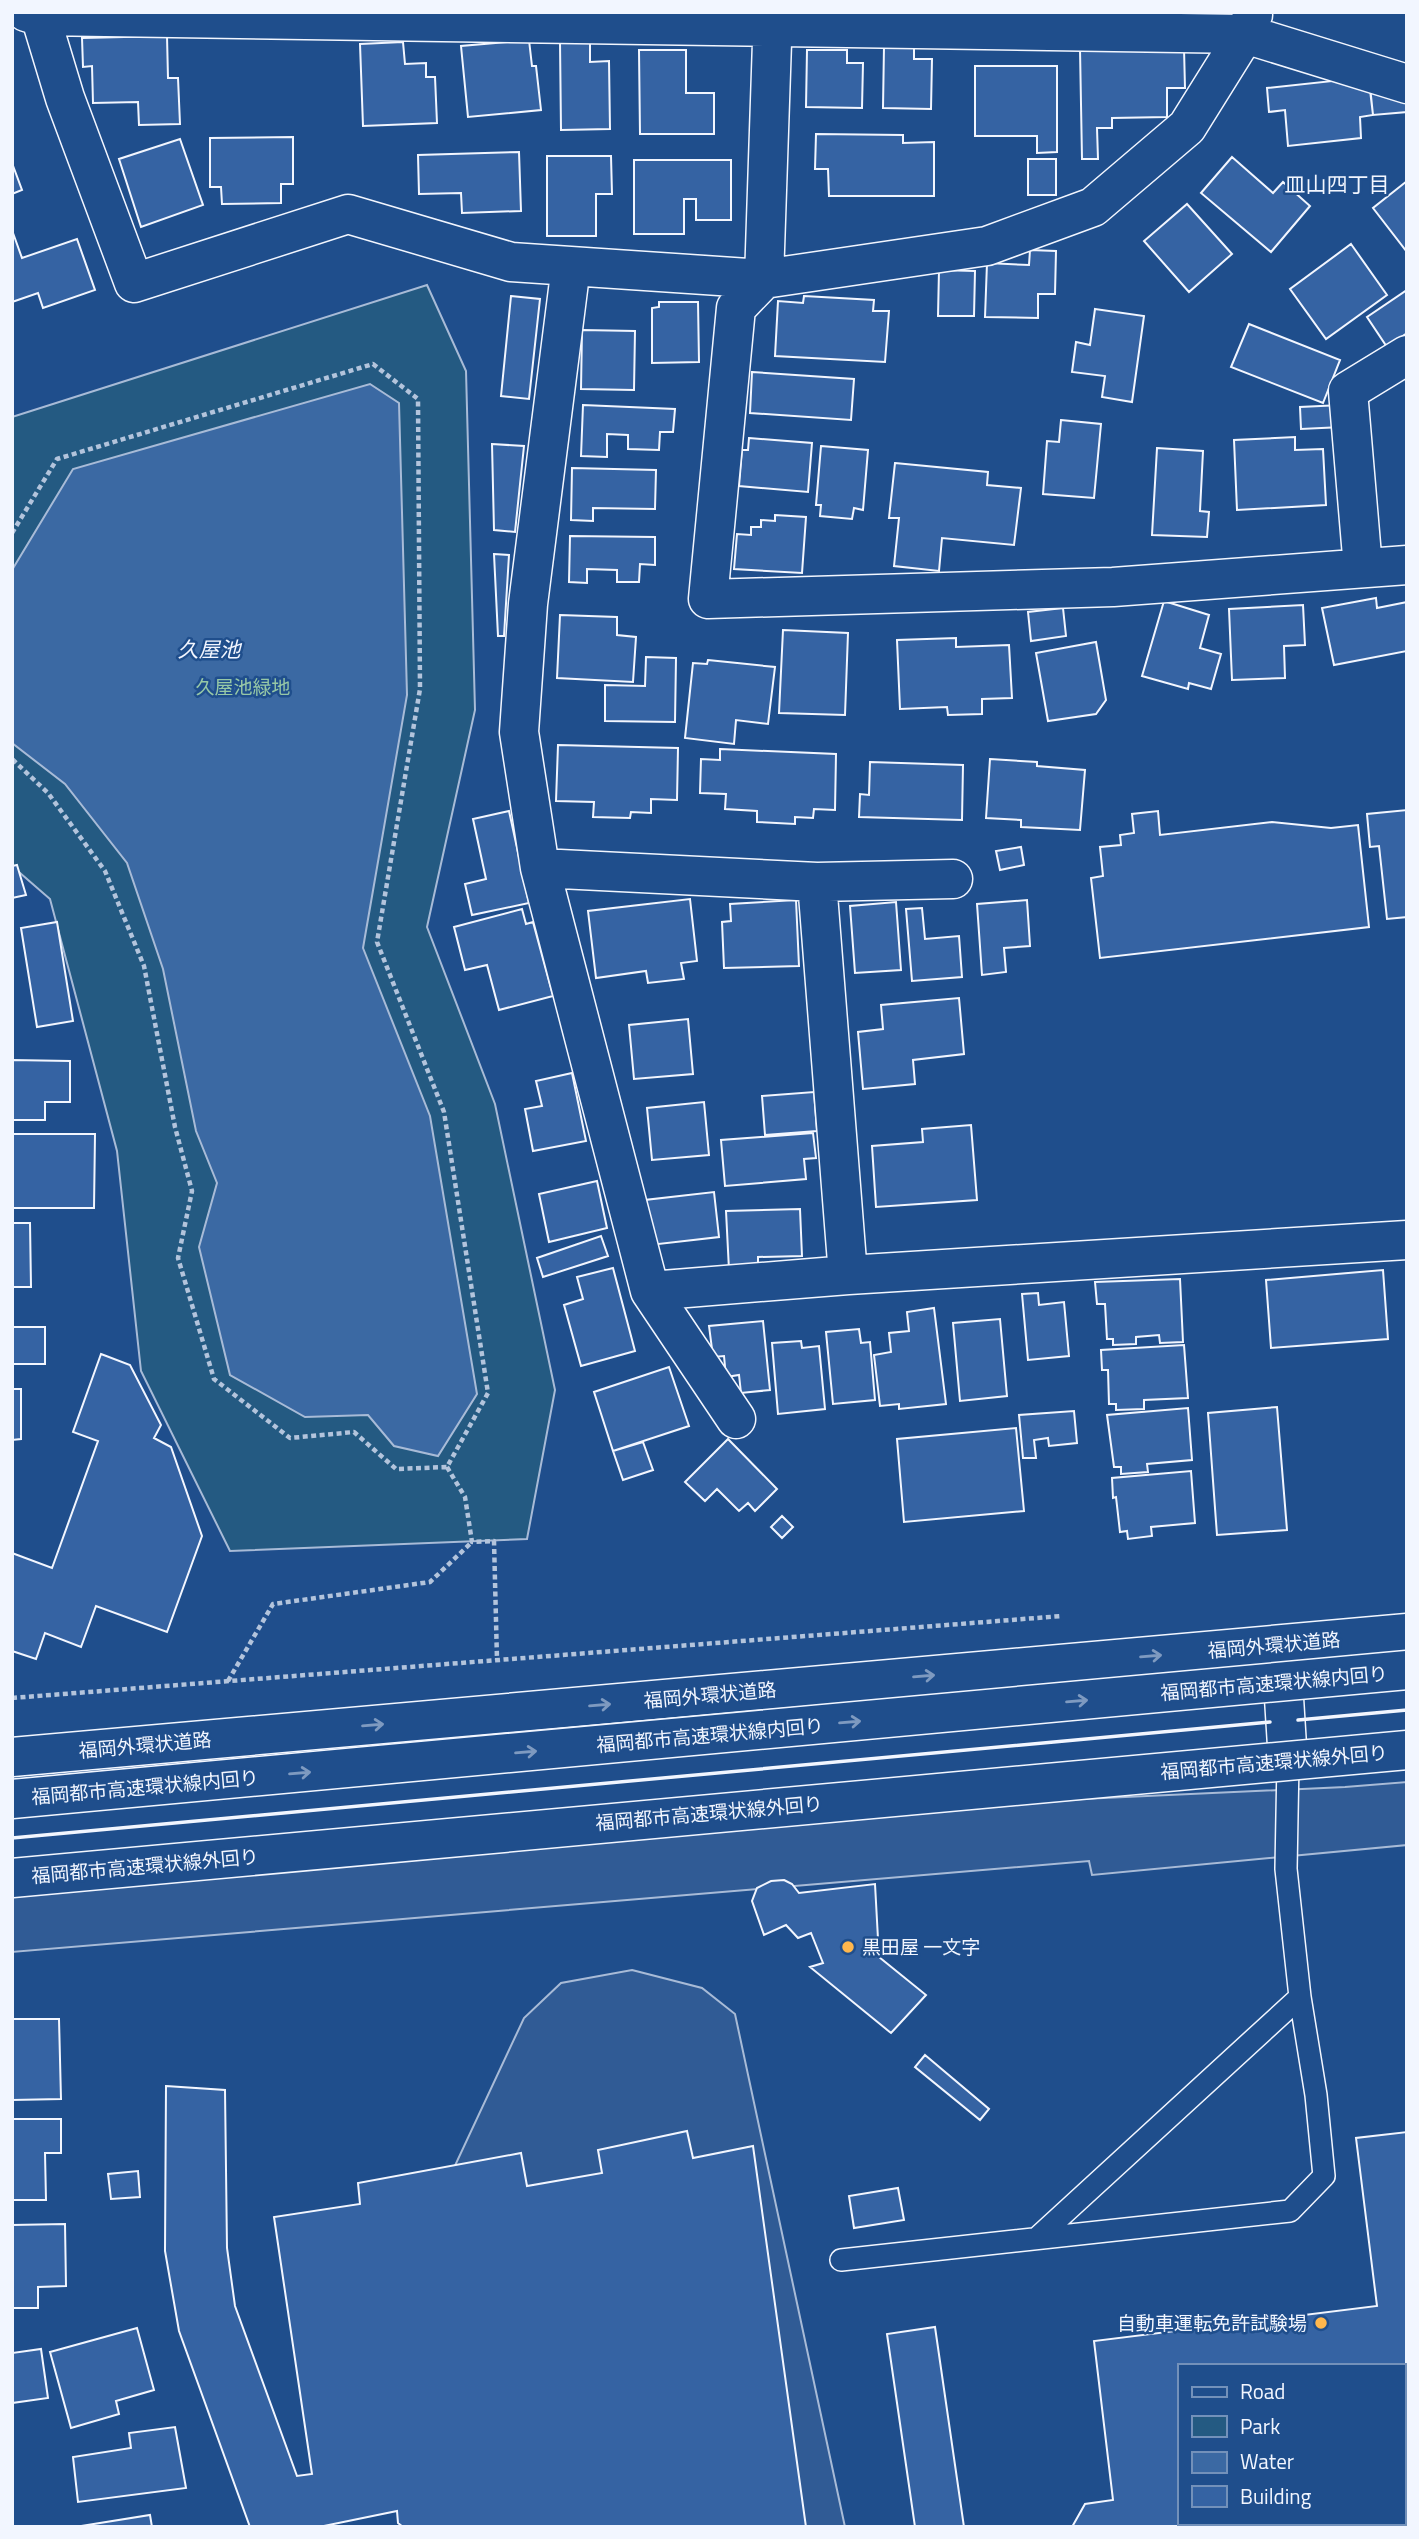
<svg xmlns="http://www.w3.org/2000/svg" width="1419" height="2539" font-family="'Titillium Web','Noto Sans JP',sans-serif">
<rect width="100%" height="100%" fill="#1f4e8c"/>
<path fill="#245a82" stroke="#a8bbd7" stroke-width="2" d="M427,285l39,86 9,339 -48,217 68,177 60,286 -28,149 -297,12 -89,-180 -24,-220 -67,-252 -38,-33v-449z"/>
<path fill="#305b95" stroke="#a8bbd7" stroke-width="2" d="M1407,1782v63l-315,30 -3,-14 -1077,91v-58l1070,-95 263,-12z
M632,1970l70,18 33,26 110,513h-429l-21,-233 129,-276 37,-35z"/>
<path fill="#3b69a3" stroke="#a8bbd7" stroke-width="2" d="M370,384l29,19 8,292 -44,253 67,168 47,278 -39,62 -44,-10 -26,-31 -63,2 -75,-42 -31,-128 18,-64 -21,-52 -33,-162 -36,-106 -62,-79 -53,-41v-173l61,-101z"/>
<path fill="#3563a3" stroke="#f2f6ff" stroke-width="2" fill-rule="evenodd" d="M167,36l1,42h10l2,46 -41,1 -1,-23 -45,1 -1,-37 -9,1 -1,-29z
M529,40l3,26h4l5,44 -73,7 -7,-71z
M590,41v21l19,-1 1,68 -49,1 -1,-88z
M403,42l2,22 21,-1v14h9l2,46 -74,3 -3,-82z
M884,46l30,1v12h18l-1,50 -48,-1z
M1184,48l1,40h-18v29l-55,1v10h-15l1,31h-16l-2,-110z
M639,50h47v43h28v41h-74z
M807,50h40v13h16l-1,45 -56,-1z
M975,66h82v86l-20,1v-17h-62z
M1369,77l4,38 -13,2 1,21 -73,8 -3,-36 -16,2 -2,-24z
M1370,90h37v22l-34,3z
M816,134l87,1v8l31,-1v54h-105l-1,-27h-13z
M293,137v47h-12v19l-59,1 -1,-17h-11v-49z
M180,139l23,66 -62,22 -22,-68z
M519,152l2,59 -59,2 -1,-20 -42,1 -1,-39z
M547,156h64l1,38h-16v42h-49z
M1232,157l41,36 10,-11 27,24 -39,46 -70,-59z
M1028,159h28v36h-28z
M634,160h97v60h-35v-21h-12v35h-50z
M12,163l10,27 -10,4z
M1407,181v71l-34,-44z
M1187,204l45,50 -43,38 -45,-51z
M13,233l9,25 55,-19 18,51 -52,18 -5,-15 -26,9z
M1351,244l36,51 -61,44 -36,-50z
M1030,250l26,1 -1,43h-17v24l-53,-1 2,-54 42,2z
M939,270l36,1 -1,45h-36z
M1407,290v43l-20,14 -20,-30z
M511,296l29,3 -11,100 -28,-3z
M804,296l70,4 -1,11h16l-4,51 -110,-6 3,-55 25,2z
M659,302h39l1,60 -47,1v-55l7,-1z
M1095,309l49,7 -12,86 -30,-5 3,-21 -33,-4 4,-30 14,3z
M1249,324l91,36 -17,43 -92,-36z
M582,330l53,1 -1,59 -53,-1z
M752,372l102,7 -3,41 -101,-7z
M583,405l92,4 -2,23h-13l-1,18 -31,-1v-14l-21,-1v23l-26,-1z
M1341,405l1,22 -41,2 -1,-22z
M1061,420l40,4 -7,74 -51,-4 4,-53 12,1z
M1295,437v13l28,-1 3,56 -89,5 -3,-70z
M749,438l63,5 -4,49 -69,-6 3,-36h6z
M492,444l32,2 -9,86 -21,-2z
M821,446l47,4 -5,60 -9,-2 -2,11 -32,-3 1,-11h-5z
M1157,448l46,3 -3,60 9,1 -2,25 -55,-2z
M895,463l93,9 -1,13 34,3 -7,57 -72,-7 -3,33 -45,-5 5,-48h-10z
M572,468l84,2 -1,39 -62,-1v13l-22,-1z
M775,515l31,2 -4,56 -68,-4 3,-35 14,1v-8h10v-7l14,1z
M570,536l85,1v28l-15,-1 -1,18h-22v-12l-30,-1v14l-18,-1z
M494,554l15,1 -5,81h-6z
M1376,598l1,10 30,-6v49l-73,14 -12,-57z
M1164,601l45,14 -9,33 21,6 -10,35 -22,-6 -1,6 -46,-13z
M1303,605l2,40 -21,1 1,32 -53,2 -3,-71z
M1063,608l3,28 -35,5 -3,-29z
M560,615l57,2v18l19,2 -3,45 -76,-4z
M783,630l65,3 -3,82 -66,-2z
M956,638v9l53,-2 3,53 -30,1v15l-34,1 -1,-8 -47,2 -3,-69z
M1096,642l10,58 -10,14 -48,7 -12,-68z
M646,657l30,1 -1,64 -70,-1v-36l40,1z
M708,660l67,7 -7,57 -32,-4 -2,24 -49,-6 8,-75 14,1z
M558,745l120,3 -1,52 -26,-1v14l-20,-1 -1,6 -37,-1 1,-15 -38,-1z
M720,749l116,5 -1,56 -21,-1 -1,9 -18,-1v7l-38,-2v-11l-32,-2 1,-15 -26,-1 1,-34 19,1z
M990,759l47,3v4l48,4 -5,60 -59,-3v-7l-35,-2z
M870,762l93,3 -1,55 -103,-3 1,-23 9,1z
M1407,810v107l-20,2 -8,-73 -9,1 -3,-33z
M509,811l20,92 -57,12 -7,-31 21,-5 -13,-60z
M1158,811l2,24 112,-13 59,6 27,-3 11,102 -269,31 -9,-80 12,-2 -3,-29 21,-2 -1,-10 14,-2 -2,-19z
M1021,847l3,18 -24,5 -4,-19z
M17,865l9,30 -14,3v-32z
M690,899l7,62 -16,2 3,16 -36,4 -2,-12 -50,7 -8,-67z
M796,900l3,66 -75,2 -2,-46 9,-1 -1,-17z
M1027,900l3,46 -26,2 2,24 -24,3 -5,-71z
M896,902l5,68 -46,3 -5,-67z
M922,908l3,31 34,-3 3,41 -50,4 -6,-72z
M522,909l4,15 7,-2 20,74 -54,14 -12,-45 -22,5 -11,-43z
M57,922l16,99 -36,6 -16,-99z
M959,998l5,56 -51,6 2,24 -52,5 -5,-57 25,-3 -2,-24z
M688,1019l5,55 -59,5 -5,-54z
M12,1060l58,1v41h-25v18h-33z
M572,1073l14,68 -53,10 -8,-42 17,-3 -6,-25z
M814,1092l3,39 -52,4 -3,-39z
M704,1102l5,53 -57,5 -5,-52z
M971,1125l6,75 -101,7 -4,-61 51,-4 -1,-13z
M813,1133l3,25 -12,1 2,20 -81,7 -4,-46z
M12,1134h83l-1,74h-82z
M597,1181l10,47 -58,14 -10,-48z
M714,1192l5,45 -69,8 -5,-45z
M800,1209l2,47 -44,1v12l-29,1 -3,-59z
M12,1223h18l1,64h-19z
M601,1236l7,20 -65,21 -6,-19z
M613,1268l22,83 -54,15 -17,-61 19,-6 -6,-22z
M1383,1270l5,69 -117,9 -5,-68z
M1180,1279l3,63 -23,1 -1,-8 -23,2v7l-23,1v-6h-6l-2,-35h-8l-2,-22z
M1038,1293l1,12 25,-3 5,54 -41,4 -6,-66z
M934,1308l12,96 -47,5v-5l-19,2 -6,-51 17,-3 -2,-19 20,-2 -2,-19z
M1000,1319l7,77 -47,5 -7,-78z
M763,1321l7,69 -29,3 -2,-18 -13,2 -2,-21 -11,1 -4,-31z
M12,1327h33v37h-33z
M859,1329l2,14 9,-1 5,58 -42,4 -7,-72z
M801,1341l1,7 17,-2 6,63 -47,5 -6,-71z
M1184,1345l4,53 -44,2v9l-28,1v-6h-7l-1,-34h-6l-1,-20z
M101,1354l29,11 31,60 -7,13 17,9 31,89 -35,96 -71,-26 -15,41 -36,-14 -9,26 -24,-8v-98l40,15 46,-127 -25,-9z
M669,1367l20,59 -76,25 -19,-59z
M12,1389h9v50l-9,1z
M1277,1407l10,123 -70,5 -9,-122z
M1188,1408l4,52 -45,4 1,8 -27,2v-7h-7l-7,-52z
M1074,1411l3,32 -28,3 -1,-8 -14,2 2,18h-13l-4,-43z
M1016,1428l8,83 -120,11 -7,-83z
M728,1439l49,50 -22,22 -7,-8 -9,8 -22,-22 -12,12 -20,-19z
M643,1442l10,28 -30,10 -10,-29z
M1191,1471l4,52 -44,4 1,9 -24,3 -1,-8 -7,1 -4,-35 -3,1 -1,-20z
M782,1516l11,11 -11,11 -11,-11z
M784,1880l8,4 7,9 76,-9 4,73 47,38 -35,38 -81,-66 13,-4 -12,-30 -13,5 -12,-13 -22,10 -12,-34 5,-13 14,-7z
M12,2019h47l2,80 -49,1z
M925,2055l64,54 -9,11 -65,-53z
M166,2086l59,4 2,158 8,58 62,170 15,-2 -38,-257 86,-13 -2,-21 163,-30 6,33 75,-13 -4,-23 89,-19 6,27 60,-12 53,381h-403l-5,-4 -1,-12 -78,16h-69l-71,-196 -14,-80z
M12,2119h49v34h-16l1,47h-34z
M1407,2132v395h-335l13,-23 28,-4 -19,-159 283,-35 -21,-168zM1179,2366h224v157h-224z
M138,2171l2,26 -29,2 -3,-25z
M898,2188l6,32 -50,8 -5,-32z
M65,2224l1,62 -28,1v21h-26v-83z
M935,2327l29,200h-49l-28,-193z
M137,2328l17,62 -38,11 3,13 -48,14 -21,-76z
M41,2349l7,49 -36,5v-50z
M175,2427l11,61 -108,14 -5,-45 58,-9 -2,-15z
M150,2515l2,12h-77z"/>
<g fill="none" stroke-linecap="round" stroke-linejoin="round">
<defs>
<path id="lane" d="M1037,2238l263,-241
M841,2260l449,-49 34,-35 -8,-81 -16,-98 -14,-128 2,-107"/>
<path id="street" d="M26,12l13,4 1206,18 8,-19
M39,12l26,86 69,185 214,-69 163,48 253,17 223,-33 106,-39 94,-80 58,-93 162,50
M773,12l-9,267 -28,29 -28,291 405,-12 294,-22
M1363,568l-15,-177 59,-36
M540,868l-21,-136 9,-128 43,-338
M848,1275l-31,-393 136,-3
M650,1291l-110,-423 277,14
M736,1419l-86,-128 198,-16 559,-35"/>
<path id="secondary" d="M1281,1650l7,112"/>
<path id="highway" d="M12,1757l1395,-124"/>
</defs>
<use href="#lane" stroke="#f2f6ff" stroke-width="24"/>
<use href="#street" stroke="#f2f6ff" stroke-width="41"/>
<use href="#secondary" stroke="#f2f6ff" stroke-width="41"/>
<use href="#highway" stroke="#f2f6ff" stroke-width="41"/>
<path stroke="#b3c4dc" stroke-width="4.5" stroke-dasharray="5 3.5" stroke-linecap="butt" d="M12,533l45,-74 316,-95 45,35 2,290 -43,253 67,170 44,281 -41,74 -51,2 -42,-37 -64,6 -76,-59 -36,-121 14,-67 -17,-64 -31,-161 -39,-95 -57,-78 -36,-34
M447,1467l18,30 7,45 22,-1 3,119
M228,1681l45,-77 157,-22 42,-40
M12,1698l1050,-82"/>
<use href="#lane" stroke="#1f4e8c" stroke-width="21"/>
<use href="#street" stroke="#1f4e8c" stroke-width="38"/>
<use href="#secondary" stroke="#1f4e8c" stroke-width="38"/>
<use href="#highway" stroke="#1f4e8c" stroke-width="38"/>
<defs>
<path id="highway-bridge" d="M12,1799l1395,-129
M12,1878l1395,-128"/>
</defs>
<use href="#highway-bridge" stroke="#f2f6ff" stroke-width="41" stroke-linecap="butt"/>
<use href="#highway-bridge" stroke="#1f4e8c" stroke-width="38"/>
<path stroke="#f2f6ff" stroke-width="3.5" d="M1298,1720l109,-10
M12,1838l1258,-116"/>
</g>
<defs><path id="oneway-shaft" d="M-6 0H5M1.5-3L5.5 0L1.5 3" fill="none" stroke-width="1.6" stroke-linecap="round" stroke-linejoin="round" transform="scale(1.75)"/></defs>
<g stroke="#7e9ac0">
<use href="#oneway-shaft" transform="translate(1151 1656) rotate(-5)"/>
<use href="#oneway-shaft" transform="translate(924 1676) rotate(-5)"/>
<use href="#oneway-shaft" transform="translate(1077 1701) rotate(-5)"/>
<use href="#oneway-shaft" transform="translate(600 1705) rotate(-5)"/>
<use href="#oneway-shaft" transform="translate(850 1722) rotate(-5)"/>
<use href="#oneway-shaft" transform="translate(373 1725) rotate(-5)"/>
<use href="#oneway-shaft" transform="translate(526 1752) rotate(-5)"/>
<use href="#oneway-shaft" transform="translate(300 1773) rotate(-5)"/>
</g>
<g fill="#ffb74d" stroke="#1f4e8c" stroke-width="2.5">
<circle cx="848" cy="1947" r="7"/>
<circle cx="1321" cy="2323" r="7"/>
</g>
<g text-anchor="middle" stroke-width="5" stroke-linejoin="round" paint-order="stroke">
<g font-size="19" fill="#97c8a6" stroke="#1f4e8c">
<text x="243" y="694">久屋池緑地</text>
</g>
<g font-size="19" fill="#f2f6ff" stroke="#1f4e8c">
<text transform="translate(1274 1645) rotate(-5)" y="7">福岡外環状道路</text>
<text transform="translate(1274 1683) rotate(-5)" y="7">福岡都市高速環状線内回り</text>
<text transform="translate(710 1695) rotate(-5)" y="7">福岡外環状道路</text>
<text transform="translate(710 1735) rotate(-5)" y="7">福岡都市高速環状線内回り</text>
<text transform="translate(145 1745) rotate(-5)" y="7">福岡外環状道路</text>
<text transform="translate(1274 1762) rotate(-5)" y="7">福岡都市高速環状線外回り</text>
<text transform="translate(145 1787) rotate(-5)" y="7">福岡都市高速環状線内回り</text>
<text transform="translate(709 1813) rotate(-5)" y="7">福岡都市高速環状線外回り</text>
<text transform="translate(145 1866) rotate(-5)" y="7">福岡都市高速環状線外回り</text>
</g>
<g font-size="19" fill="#f2f6ff" stroke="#1f4e8c" text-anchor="start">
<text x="862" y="1954">黒田屋 一文字</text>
<text x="1307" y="2330" text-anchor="end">自動車運転免許試験場</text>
</g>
<g font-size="21" fill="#f2f6ff" stroke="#1f4e8c">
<text x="1337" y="192">皿山四丁目</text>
</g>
<g font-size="21" font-style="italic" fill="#f2f6ff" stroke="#1f4e8c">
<text x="209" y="657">久屋池</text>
</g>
</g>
<rect width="1419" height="2539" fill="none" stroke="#f2f6ff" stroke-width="28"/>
<rect x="1178" y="2364" width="228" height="161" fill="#1f4e8c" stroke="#7391ba" stroke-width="2"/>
<rect x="1192" y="2387" width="35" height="10" fill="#1f4e8c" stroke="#7391ba" stroke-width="2"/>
<text x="1240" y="2399" font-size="21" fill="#f2f6ff">Road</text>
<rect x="1192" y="2416" width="35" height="21" fill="#245a82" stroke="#7391ba" stroke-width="2"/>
<text x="1240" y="2434" font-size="21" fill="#f2f6ff">Park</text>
<rect x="1192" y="2452" width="35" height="21" fill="#3b69a3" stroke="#7391ba" stroke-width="2"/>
<text x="1240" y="2469" font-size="21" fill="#f2f6ff">Water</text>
<rect x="1192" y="2486" width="35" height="21" fill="#3563a3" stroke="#7391ba" stroke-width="2"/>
<text x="1240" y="2504" font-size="21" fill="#f2f6ff">Building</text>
</svg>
